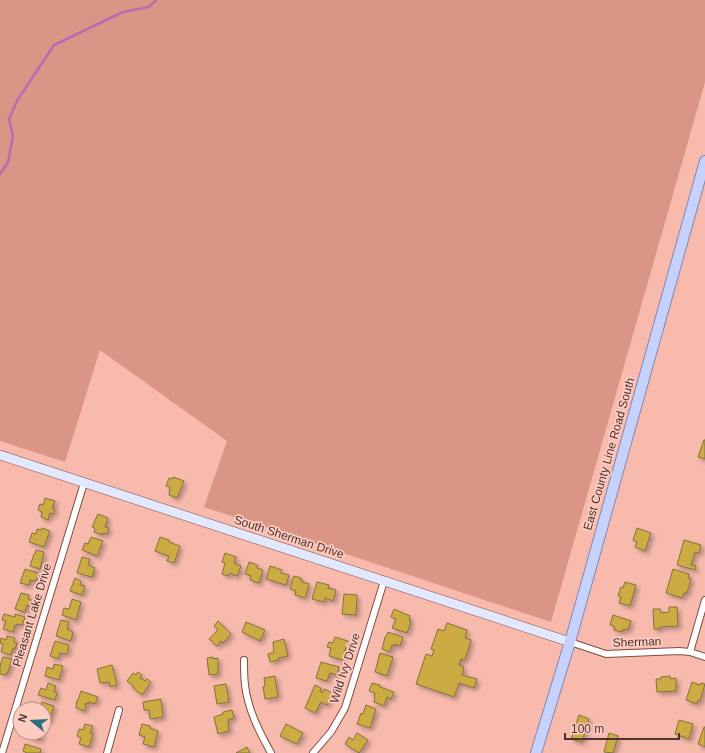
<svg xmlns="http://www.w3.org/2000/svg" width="705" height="753" font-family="Arial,sans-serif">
<defs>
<filter id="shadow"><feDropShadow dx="3" dy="3" stdDeviation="2" flood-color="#0004"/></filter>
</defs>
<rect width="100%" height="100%" fill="#f8baad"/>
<path fill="#da9587" d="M0,0h705v82l-154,540 -347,-115 23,-66 -127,-91 -35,112 -65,-21z"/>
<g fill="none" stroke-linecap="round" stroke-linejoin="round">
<path stroke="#b96dae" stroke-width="2.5" d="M0,174l8,-12 5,-26 -4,-17 8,-18 37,-56 69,-33 26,-5 7,-7"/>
</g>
<path fill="#ccac43" stroke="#82713d" filter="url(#shadow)" d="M704,440h1v19l-7,-2z
M173,477l11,4 -7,17 -8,-3 1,-8 -4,-1 3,-8 3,1z
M45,498l10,3 -3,7 3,1 -2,5 -3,-1 -2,7 -7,-3 1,-5 -4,-2 2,-6 3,1z
M98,514l10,4 -3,9 4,1 -2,6 -4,-1v2l-9,-3 1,-4 -3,-1z
M42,528l8,3 -6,16 -15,-5 3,-9 4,1 1,-5 4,1z
M637,528l14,5 -6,18 -10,-4 2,-5 -4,-2z
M91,537l12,4 -6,15 -15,-6 3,-7 3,1z
M160,537l9,3v2l11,4 -6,17 -7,-2 2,-5 -14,-5z
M684,540l17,5 -2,8 -4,-1 -4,13 5,1 -1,4 -18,-5z
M36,550l8,2 -4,17 -10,-3 4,-12h1z
M225,553l11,4 -2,6 7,3 -4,10 -7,-3 -2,3 -6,-2 3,-11 -3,-1z
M82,557l8,2 -2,6 7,3 -3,9 -15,-4z
M249,562l6,2 3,2 -1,2 6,2 -4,13 -9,-3 1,-4 -6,-2z
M270,566l12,4 -1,3 8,2 -3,10 -20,-6z
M25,569l13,4 -2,8 -6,-1 -1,5 -9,-2z
M673,569l16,5 -1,4 3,1 -4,14h-3l-2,5 -16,-5z
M294,576l7,2 -1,2h3l-1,2 7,2 -4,14 -10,-3 1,-4 -6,-2z
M75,578l6,3 -1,4 5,1 -3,9 -12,-4z
M317,582l12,3 -1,3 8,2 -3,11 -8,-3 -1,4 -12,-3z
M625,582l11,3 -6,21 -11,-3 2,-6 -3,-1 3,-9 2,1z
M21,593l8,2 -1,4 3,1 -2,6 -2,-1 -2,7 -10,-3z
M344,594l13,1 -1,20 -14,-1z
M72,599l9,3 -5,18 -14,-5 2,-7 5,1z
M669,607h8l1,19 -18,1v2h-6l-1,-20h7l1,4 8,-1z
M394,609l16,7 -1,5 2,1 -4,11 -15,-5 4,-9 -5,-2z
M4,614l11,3v-3l10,3 -3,8 -5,-1v1h-2l-2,7 -10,-3 3,-8 -4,-1z
M613,615l18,6 -3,9 -5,-1 -1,3 -8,-2 1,-3 -5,-2z
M61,620l8,2 -2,7 6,3 -2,9 -15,-5z
M218,621l13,13 -8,9 -2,-2 -4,5 -8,-7 9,-9 -4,-4z
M246,622l19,8 -5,11 -18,-9z
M447,623l20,7 -2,8 6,2 -6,20 -4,-1 -2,6 5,2 -2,8 15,4 -3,9 -15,-5 -5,14 -38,-13 10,-30 6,2 2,-6 -3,-1 7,-20 6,2z
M388,632l15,5 -3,9 -5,-2v2l-3,-1 -2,7 -8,-3 3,-12h1z
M7,636l8,2 -1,4 3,1 -2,6 -2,-1 -2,7 -10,-3 2,-8 -3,-1 1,-5 5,2z
M335,637l13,4 -6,19 -13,-4 2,-8 -4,-1 2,-5 4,1z
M284,639l4,17 -10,2 1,2 -9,2 -2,-8 6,-2 -1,-10z
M55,641l14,4 -2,9 -7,-1 -2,6 -8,-3z
M380,653l13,4 -6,19 -12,-4z
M3,657l9,2 -4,13h-1l-1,3 -6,-1v-8z
M213,657v2l5,-1v16l-9,1 -2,-17z
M321,662l18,5 -2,8 -7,-2 -3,8 -11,-3z
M54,664l9,2 -4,14 -14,-4 2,-9 6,2z
M112,665l5,20 -7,2 -1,-5 -9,1 -3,-14z
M138,672l4,3 -2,3 5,3 2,-2 4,3 -9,13 -9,-7 1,-1 -7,-6 6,-8 3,2z
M275,676l3,21 -13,2 -2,-12 2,-1 -1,-8z
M670,676v3l6,-1v13l-19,1 -1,-13h5v-2z
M692,682l8,3 1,-2 4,1 -5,17 -2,-1 -1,4 -11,-4z
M48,683l8,3 -2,6 3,1 -2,7 -17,-5 3,-7 5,2z
M372,683l8,2v2l14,5 -3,7 -4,-2 -3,9 -10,-4 1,-9 -6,-2z
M226,684l3,18 -12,2 -3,-18z
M315,685l6,3 -1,3 2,2 2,-4 9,4 -6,12 -6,-3 -6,11 -10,-5z
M81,691l17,6 -3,7 -6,-2 -1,2 -2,-1 -1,2h1l-1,6 -9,-3 1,-8h1z
M161,699l2,18 -13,2 -1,-9h-5l-1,-8z
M42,702l12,4 -5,16 -5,-2v-11h-4z
M366,705l10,4 -6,19 -13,-4 4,-11 2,1z
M232,710l2,8 -6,2 1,11 -11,3 -4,-17 9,-3v-2z
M579,715l10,4 -7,23 -11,-3z
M679,720l14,4 -4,15 -14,-5z
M85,724l8,2 -3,7 3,1 -4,13 -10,-3 2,-6 -4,-2 2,-7 4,1z
M142,724l8,2v2l8,3 -4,16 -11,-3 2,-7 -6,-2z
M286,724l17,9 -6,11 -17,-8z
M704,727h1v20l-7,-3z
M31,733h12l-3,7 -11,-3z
M357,733l11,7 -9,13 -14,-9 4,-7 4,3z
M609,733l9,3 -5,17 -9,-1z
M25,744l16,5 -1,4h-13l-4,-2z
M247,747l3,6h-14z"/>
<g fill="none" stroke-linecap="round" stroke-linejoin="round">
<defs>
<path id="street" d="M570,642l36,12 73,-3 11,1 15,5
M690,652l15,-52
M244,660c0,8 0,17 1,25 3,25 14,46 26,68
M2,753l82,-270
M107,753l12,-43
M313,753l18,-21 14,-24 39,-127"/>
<path id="secondary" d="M0,455l570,187"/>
<path id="primary" d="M536,753l34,-111 135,-481"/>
</defs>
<use href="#street" stroke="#814c42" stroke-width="8"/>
<use href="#secondary" stroke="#814c42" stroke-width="10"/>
<use href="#primary" stroke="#8387b3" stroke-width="12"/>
<use href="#street" stroke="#fff" stroke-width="6"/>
<use href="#secondary" stroke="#e2e8fe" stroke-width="9"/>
<use href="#primary" stroke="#c6d1fc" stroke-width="10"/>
</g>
<g text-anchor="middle" stroke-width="3.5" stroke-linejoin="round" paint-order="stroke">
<g font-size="12" fill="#4c342e" stroke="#fdcbc0">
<text transform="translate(609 454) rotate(-74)" y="4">East County Line Road South</text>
<text transform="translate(289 537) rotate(18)" y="4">South Sherman Drive</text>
<text transform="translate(32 615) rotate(-73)" y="4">Pleasant Lake Drive</text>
<text transform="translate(637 642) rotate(-2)" y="4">Sherman</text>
<text transform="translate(345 668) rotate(-72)" y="4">Wild Ivy Drive</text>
</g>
</g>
<g transform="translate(32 721) rotate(288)"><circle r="19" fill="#fdcbc0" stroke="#b68f86"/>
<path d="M0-3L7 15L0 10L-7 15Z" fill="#2b717f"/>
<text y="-6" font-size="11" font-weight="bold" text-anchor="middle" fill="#4c342e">N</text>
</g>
<path d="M565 733v6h114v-6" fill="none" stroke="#4c342e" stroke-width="2"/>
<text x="571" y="733" font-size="12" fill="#4c342e" stroke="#fdcbc0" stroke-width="3" paint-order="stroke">100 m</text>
</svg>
